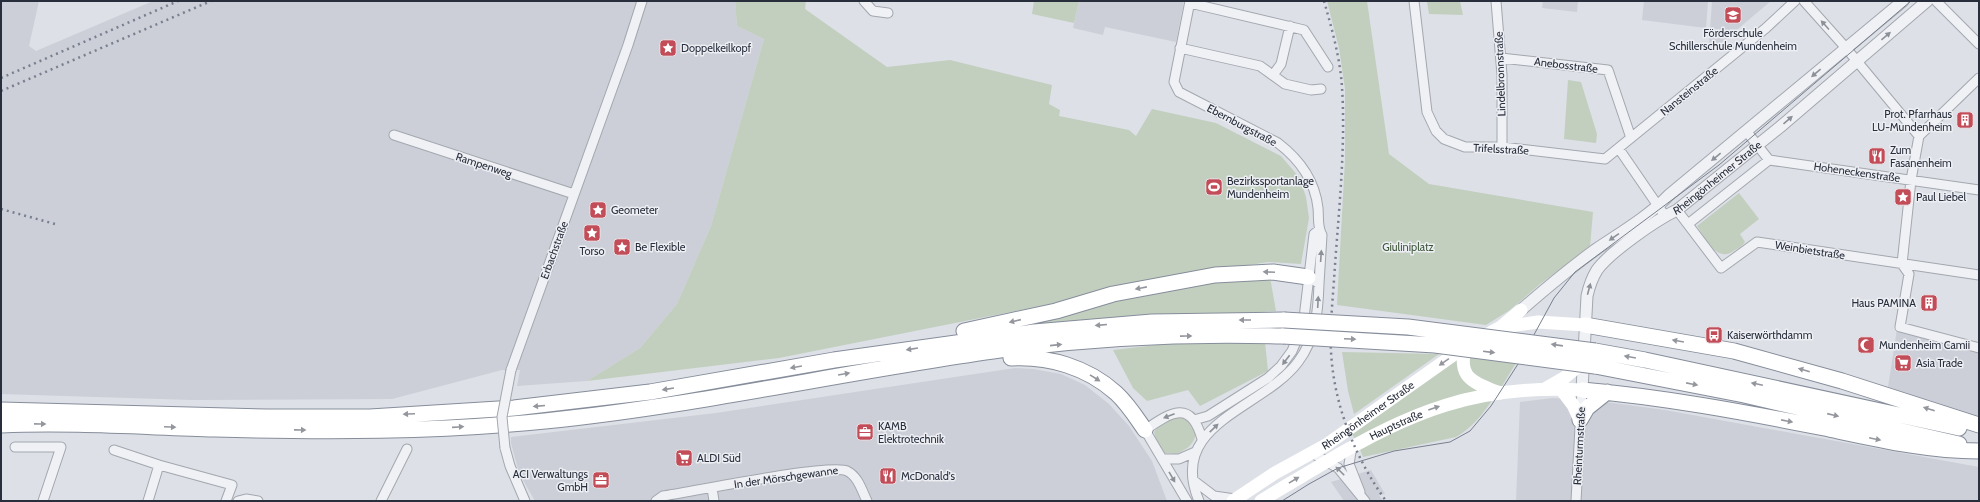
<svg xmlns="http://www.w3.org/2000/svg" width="1980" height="502" font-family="Cabin,sans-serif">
<rect width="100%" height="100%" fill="#dde0e6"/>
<path fill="#cccfd7" d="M1,1h38l-10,45 7,5 117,-50h582l2,25 27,13 -53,187 -34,78 -37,44 -53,33 -70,5 3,-16h-18l-110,29 -200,1 -191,-6z
M1079,1h105l-8,41 -71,-15 -2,8 -30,-7z
M1543,1h35l-1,11 -35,-4z
M1644,1h64l-2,27 -64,-8z
M1712,1h59l-50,42v6l-5,3 -5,-2 -2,-5z
M1897,329l82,22v65l-91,-29z
M1015,368l18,1 28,5 24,11 24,19 20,22 23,35 15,40h-632l-16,-28 -8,-30v-6l205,-24z
M1553,398l53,4 59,8 314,57v34h-463l4,-99z
M1371,470l14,24 -6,1 4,6h-39l-13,-19z"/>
<path fill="#c2cfbf" d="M735,1h71l-1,8 82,58 63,-7 102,25 -3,19 11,6 -1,6 70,14 7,6 16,-27 64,14 65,33 18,21 7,20 3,21 -8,46 -33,-2 -163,27 -54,15 -272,54 -192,23 53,-33 37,-44 34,-78 53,-187 -27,-13z
M1034,1h45l-5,22 -42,-9z
M1327,1h40l22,153 40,30 164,28 -3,35 -50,37 -30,26 -24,15 -149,-20 8,-145v-71l-6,-41z
M1427,1h33l3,14 -34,-1z
M1568,80l13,2 16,52 -1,9 -32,-4z
M1739,193l20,26 -19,15 5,8c-3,4 -6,6 -10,8 -18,14 -29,-11 -38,-24z
M1244,277h26l6,34 -247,16v-4l68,-19z
M1182,342h83l3,29 -68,35 -12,-16 -41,11 -14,-13 -20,-38z
M1342,352l97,2 -85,60 -6,-23z
M1468,357l48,6 -14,23 -11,-1 -20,-11z
M1457,359l22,32 -124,49 -3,-7z
M1493,399c-11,16 -20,28 -37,38l-93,20 -4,-10 85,-37z
M1179,416c11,4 22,15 13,27 -3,5 -10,8 -15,11l-13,-1 -7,-9 -3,-12c7,-10 14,-13 25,-16z"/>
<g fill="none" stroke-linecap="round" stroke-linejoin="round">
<defs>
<path id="minor" d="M864,1l9,10 15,2
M1190,1l-16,81 5,10 99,51c21,16 37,38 40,65 1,9 -1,19 4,27l-3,49
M1414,1l13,111 9,19 8,8 21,8h37l103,12 161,-131 29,-27
M1496,1l6,74v72
M1804,1l42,47 73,88
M1936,1l43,43
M1190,3l114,27 24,37
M1180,48l80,18 25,18 26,6 10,-1
M1501,58l107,12 23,68
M1273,75l8,-11 9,-38
M1979,78l-60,58 -8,44 -9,84 7,10 -9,53 79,21
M1747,132l22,28 210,30
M394,135l180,59
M1619,149l46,67
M1677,210l44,58 36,-26 222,33
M1688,224l81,-64
M511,370l117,-325 14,-44
M1194,420l14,-4 60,-38 13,-12 11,-15 8,-19 4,-14 10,-84 5,-4
M1352,446l-3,18 11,28
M15,447h46l-18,54
M505,448l5,18 15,35
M114,450l45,15 73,20 -6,16
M1312,453l26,15 27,33
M1162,459h17l16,-7
M1193,480l21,16 21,3
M712,488l2,13
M148,501l11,-36
M238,501l8,-2 12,2
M381,501l26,-52
M656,501l7,-5c27,-4 168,-33 184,-25 11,5 15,20 20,30
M1187,501l-42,-71c26,-18 46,-31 57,9
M1199,501c-33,-78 64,-92 99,-139 18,-24 20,-50 21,-78l-4,-3
M1576,501l6,-111"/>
<g id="tertiary">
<path d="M1521,310c24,-21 48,-41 74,-60 25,-17 53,-33 74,-55l234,-194"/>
<path id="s1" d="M1582,390l5,-94c2,-9 5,-18 10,-26 13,-18 59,-50 80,-60l103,-83 147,-126"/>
</g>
<path id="trunk" d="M1585,325l149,26 108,30 137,44
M964,331l92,-20 57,-17 102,-19 58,-3 35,5
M1595,351l50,9 314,68
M1011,358c38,-2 76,9 105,35 12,11 20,24 29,37
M1595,366l149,29 215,49
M1582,390c81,7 162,22 242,38 52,11 102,23 155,23
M1,410l266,7h103l144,-9 136,-16 184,-32 200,-28 118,-10 132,-2
M1580,420l7,-12 20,-16
M1,425c71,-3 142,2 214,4 110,3 220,3 330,-8 150,-15 298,-49 448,-70 95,-13 194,-18 290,-15"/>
</defs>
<use href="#minor" stroke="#a3a7af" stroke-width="11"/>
<use href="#tertiary" stroke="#a3a7af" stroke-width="13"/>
<use href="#trunk" stroke="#868d9b" stroke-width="17"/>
<use href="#minor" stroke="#f0f1f5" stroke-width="9"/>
<use href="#tertiary" stroke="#f0f1f5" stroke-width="11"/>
<g stroke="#fff" stroke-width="13">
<path d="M1503,327l35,-5 47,3"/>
<path d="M1466,346c-10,32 8,37 34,47"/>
<path d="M1545,389l19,-11 18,-15"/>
<path d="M1561,389l12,16 7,15"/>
<path id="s2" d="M1233,501l42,-28 51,-28 140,-99 35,-19 20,-17"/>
<path id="s3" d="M1261,501c20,-13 40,-24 60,-36 87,-53 157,-81 261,-75"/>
</g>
<use href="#trunk" stroke="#fff" stroke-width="15"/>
<path stroke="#787f8e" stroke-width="1" d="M1282,501l27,-17 29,-16 56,-17 56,-9 20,-11 21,-25 27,-42 36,-66 21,-26 144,-107 192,-164"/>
<path stroke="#787f8e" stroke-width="2.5" stroke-dasharray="2 4" stroke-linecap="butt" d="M1324,1c8,28 16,57 18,86 4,62 -4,130 -8,193 -2,28 -5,57 -2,84 5,49 26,98 54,137
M1,78l177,-77
M1,91l210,-90
M1,209l54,15"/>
<defs>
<path id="minor-bridge" d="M505,448l-3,-31 9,-47"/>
<path id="trunk-bridge" d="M1284,320l124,7 187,24
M1283,336l152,9 160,21"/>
</defs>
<use href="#minor-bridge" stroke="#a3a7af" stroke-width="11" stroke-linecap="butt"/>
<use href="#trunk-bridge" stroke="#868d9b" stroke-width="17" stroke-linecap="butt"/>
<use href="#minor-bridge" stroke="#f0f1f5" stroke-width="9"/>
<use href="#trunk-bridge" stroke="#fff" stroke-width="15"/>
</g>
<defs><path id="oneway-solid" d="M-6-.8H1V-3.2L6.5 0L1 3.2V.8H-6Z"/></defs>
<g fill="#8c9098">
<use href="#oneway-solid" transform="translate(1825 25) rotate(-132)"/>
<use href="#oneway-solid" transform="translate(1886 36) rotate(-40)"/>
<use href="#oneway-solid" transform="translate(1816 73) rotate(140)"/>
<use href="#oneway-solid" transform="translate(1788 120) rotate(-41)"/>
<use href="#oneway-solid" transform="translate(1716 157) rotate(141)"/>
<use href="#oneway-solid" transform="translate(1614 237) rotate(145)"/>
<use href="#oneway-solid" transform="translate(1321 256) rotate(-86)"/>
<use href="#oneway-solid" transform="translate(1589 289) rotate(-75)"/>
<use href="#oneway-solid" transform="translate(1318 302) rotate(-87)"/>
<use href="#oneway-solid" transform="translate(1286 360) rotate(127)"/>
<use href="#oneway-solid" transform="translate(1169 416) rotate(159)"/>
<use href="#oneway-solid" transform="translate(1214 428) rotate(-44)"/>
<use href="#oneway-solid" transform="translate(1340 471) rotate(-135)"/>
<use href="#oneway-solid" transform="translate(1172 477) rotate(60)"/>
</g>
<g fill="#94969d">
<use href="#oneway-solid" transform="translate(1269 272) rotate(-178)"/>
<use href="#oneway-solid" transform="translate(1141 288) rotate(169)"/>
<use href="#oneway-solid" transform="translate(1245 320) rotate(180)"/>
<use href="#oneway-solid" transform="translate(1015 321) rotate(167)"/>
<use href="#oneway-solid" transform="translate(1101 325) rotate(175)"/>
<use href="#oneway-solid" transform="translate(1186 336) rotate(-1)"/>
<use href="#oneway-solid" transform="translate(1350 339) rotate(3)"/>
<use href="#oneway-solid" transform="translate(1678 341) rotate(-170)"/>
<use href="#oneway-solid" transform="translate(1056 345) rotate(-6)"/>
<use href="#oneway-solid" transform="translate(1557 345) rotate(-172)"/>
<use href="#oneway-solid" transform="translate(912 349) rotate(171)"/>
<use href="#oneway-solid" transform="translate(1489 352) rotate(7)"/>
<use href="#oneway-solid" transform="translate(1630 357) rotate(-170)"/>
<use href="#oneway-solid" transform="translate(1444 362) rotate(145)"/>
<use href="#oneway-solid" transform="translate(796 367) rotate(170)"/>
<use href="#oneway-solid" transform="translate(1804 370) rotate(-164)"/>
<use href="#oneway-solid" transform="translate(844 374) rotate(-10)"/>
<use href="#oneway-solid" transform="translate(1095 378) rotate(32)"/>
<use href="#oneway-solid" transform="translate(1692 384) rotate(11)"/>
<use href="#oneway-solid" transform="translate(1757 384) rotate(-168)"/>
<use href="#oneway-solid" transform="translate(668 389) rotate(171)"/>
<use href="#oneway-solid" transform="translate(539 406) rotate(175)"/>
<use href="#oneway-solid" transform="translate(1434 408) rotate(-19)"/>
<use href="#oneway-solid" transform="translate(1929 409) rotate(-162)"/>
<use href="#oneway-solid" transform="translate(409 414) rotate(177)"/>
<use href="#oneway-solid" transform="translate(1833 415) rotate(13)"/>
<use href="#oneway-solid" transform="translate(1787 421) rotate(11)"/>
<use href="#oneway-solid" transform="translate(40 424) rotate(1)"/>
<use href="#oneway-solid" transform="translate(170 427) rotate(2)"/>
<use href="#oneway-solid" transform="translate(458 427) rotate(-4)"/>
<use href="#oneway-solid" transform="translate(300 430) rotate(1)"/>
<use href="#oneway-solid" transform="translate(1875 439) rotate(12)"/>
<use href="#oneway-solid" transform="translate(1294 480) rotate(-31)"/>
</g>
<defs>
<symbol id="school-square" viewBox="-11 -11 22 22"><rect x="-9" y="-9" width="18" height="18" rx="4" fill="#c24c57" stroke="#edeff4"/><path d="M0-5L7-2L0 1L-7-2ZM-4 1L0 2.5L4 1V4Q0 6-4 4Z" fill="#fff"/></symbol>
<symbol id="sight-square" viewBox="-11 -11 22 22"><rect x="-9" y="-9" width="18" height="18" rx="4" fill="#c24c57" stroke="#edeff4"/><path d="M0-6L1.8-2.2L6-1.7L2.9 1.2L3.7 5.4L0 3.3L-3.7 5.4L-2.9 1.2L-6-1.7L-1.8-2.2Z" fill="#fff"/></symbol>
<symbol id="building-square" viewBox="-11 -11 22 22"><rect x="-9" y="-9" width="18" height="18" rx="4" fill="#c24c57" stroke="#edeff4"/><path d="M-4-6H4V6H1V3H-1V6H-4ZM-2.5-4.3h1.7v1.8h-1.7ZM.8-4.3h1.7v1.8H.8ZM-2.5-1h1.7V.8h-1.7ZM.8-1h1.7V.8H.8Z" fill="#fff"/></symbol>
<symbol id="restaurant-square" viewBox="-11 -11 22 22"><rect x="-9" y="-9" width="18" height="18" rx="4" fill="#c24c57" stroke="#edeff4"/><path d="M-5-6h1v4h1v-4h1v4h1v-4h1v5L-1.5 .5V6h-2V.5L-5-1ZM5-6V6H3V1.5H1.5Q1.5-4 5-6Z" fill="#fff"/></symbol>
<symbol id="stadium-square" viewBox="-11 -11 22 22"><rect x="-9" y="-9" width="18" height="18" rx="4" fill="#c24c57" stroke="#edeff4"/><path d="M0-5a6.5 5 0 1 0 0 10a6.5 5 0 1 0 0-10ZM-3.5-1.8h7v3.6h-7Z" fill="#fff"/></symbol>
<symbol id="bus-square" viewBox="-11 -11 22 22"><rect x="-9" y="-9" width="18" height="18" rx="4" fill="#c24c57" stroke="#edeff4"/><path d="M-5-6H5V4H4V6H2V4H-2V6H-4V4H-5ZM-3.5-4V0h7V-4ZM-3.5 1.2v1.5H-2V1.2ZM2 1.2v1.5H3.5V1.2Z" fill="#fff"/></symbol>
<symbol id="mosque-square" viewBox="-11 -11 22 22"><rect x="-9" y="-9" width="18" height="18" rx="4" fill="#c24c57" stroke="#edeff4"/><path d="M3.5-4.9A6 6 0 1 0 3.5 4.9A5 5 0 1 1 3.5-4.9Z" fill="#fff"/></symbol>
<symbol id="supermarket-square" viewBox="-11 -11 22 22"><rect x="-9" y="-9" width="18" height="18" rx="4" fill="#c24c57" stroke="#edeff4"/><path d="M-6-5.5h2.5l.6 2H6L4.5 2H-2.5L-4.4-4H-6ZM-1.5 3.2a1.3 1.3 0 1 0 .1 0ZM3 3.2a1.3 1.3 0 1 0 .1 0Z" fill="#fff"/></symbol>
<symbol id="office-square" viewBox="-11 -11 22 22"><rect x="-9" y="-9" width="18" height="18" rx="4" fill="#c24c57" stroke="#edeff4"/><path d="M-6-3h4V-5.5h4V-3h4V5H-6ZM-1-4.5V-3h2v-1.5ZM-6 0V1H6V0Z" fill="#fff"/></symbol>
</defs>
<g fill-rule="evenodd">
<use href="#school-square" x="1723" y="5" width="20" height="20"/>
<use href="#sight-square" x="658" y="38" width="20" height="20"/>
<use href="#building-square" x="1955" y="110" width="20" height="20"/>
<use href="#restaurant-square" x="1867" y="146" width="20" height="20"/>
<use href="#stadium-square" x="1204" y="177" width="20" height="20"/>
<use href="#sight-square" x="1893" y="187" width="20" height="20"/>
<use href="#sight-square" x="588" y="200" width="20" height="20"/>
<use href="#sight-square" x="582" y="223" width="20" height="20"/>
<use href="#sight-square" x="612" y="237" width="20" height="20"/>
<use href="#building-square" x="1919" y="293" width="20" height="20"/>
<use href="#bus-square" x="1704" y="325" width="20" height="20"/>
<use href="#mosque-square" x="1856" y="335" width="20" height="20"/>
<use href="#supermarket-square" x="1893" y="353" width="20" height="20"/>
<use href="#office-square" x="855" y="422" width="20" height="20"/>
<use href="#supermarket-square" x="674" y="448" width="20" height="20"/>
<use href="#restaurant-square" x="878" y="466" width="20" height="20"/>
<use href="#office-square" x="591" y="470" width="20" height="20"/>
</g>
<g text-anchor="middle" stroke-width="3" stroke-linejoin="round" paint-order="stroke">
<g font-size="11" fill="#282e3b" stroke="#edeff4" text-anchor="start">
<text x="1733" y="37" text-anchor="middle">Förderschule<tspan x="1733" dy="13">Schillerschule Mundenheim</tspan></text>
<text x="681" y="52">Doppelkeilkopf</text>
<text x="1952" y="118" text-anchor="end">Prot. Pfarrhaus<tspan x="1952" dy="13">LU-Mundenheim</tspan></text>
<text x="1890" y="154">Zum<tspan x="1890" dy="13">Fasanenheim</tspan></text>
<text x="1227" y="185">Bezirkssportanlage<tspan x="1227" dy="13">Mundenheim</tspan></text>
<text x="1916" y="201">Paul Liebel</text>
<text x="611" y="214">Geometer</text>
<text x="635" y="251">Be Flexible</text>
<text x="592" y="255" text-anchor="middle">Torso</text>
<text x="1916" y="307" text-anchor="end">Haus PAMINA</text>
<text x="1727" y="339">Kaiserwörthdamm</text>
<text x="1879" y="349">Mundenheim Camii</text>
<text x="1916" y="367">Asia Trade</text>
<text x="878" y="430">KAMB<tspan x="878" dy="13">Elektrotechnik</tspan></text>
<text x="697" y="462">ALDI Süd</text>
<text x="588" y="478" text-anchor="end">ACI Verwaltungs<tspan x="588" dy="13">GmbH</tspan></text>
<text x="901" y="480">McDonald's</text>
</g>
<g font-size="11" fill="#282e3b" stroke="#edeff4">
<text transform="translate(1566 65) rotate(7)" y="4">Anebosstraße</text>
<text transform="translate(1500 74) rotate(-92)" y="4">Lindelbronnstraße</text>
<text transform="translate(1689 91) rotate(-39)" y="4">Nansteinstraße</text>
<text transform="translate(1242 125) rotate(28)" y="4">Ebernburgstraße</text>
<text transform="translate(1501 149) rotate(3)" y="4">Trifelsstraße</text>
<text transform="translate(484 165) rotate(18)" y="4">Rampenweg</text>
<text transform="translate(1857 172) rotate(8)" y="4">Hoheneckenstraße</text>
<text dy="4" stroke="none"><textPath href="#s1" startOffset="274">Rheingönheimer Straße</textPath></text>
<text transform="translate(554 250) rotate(-70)" y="4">Erbachstraße</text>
<text transform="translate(1810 250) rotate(9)" y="4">Weinbietstraße</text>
<text dy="4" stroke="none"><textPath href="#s2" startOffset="160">Rheingönheimer Straße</textPath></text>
<text dy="4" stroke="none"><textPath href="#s3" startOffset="155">Hauptstraße</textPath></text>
<text transform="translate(1579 446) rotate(-87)" y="4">Rheinturmstraße</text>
<text transform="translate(786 477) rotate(-8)" y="4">In der Mörschgewanne</text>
</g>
<g font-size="11" fill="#3b5637" stroke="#edeff4">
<text x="1408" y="251">Giuliniplatz</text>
</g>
</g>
<rect width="1980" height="502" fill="none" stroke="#282e3b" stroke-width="4"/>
</svg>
